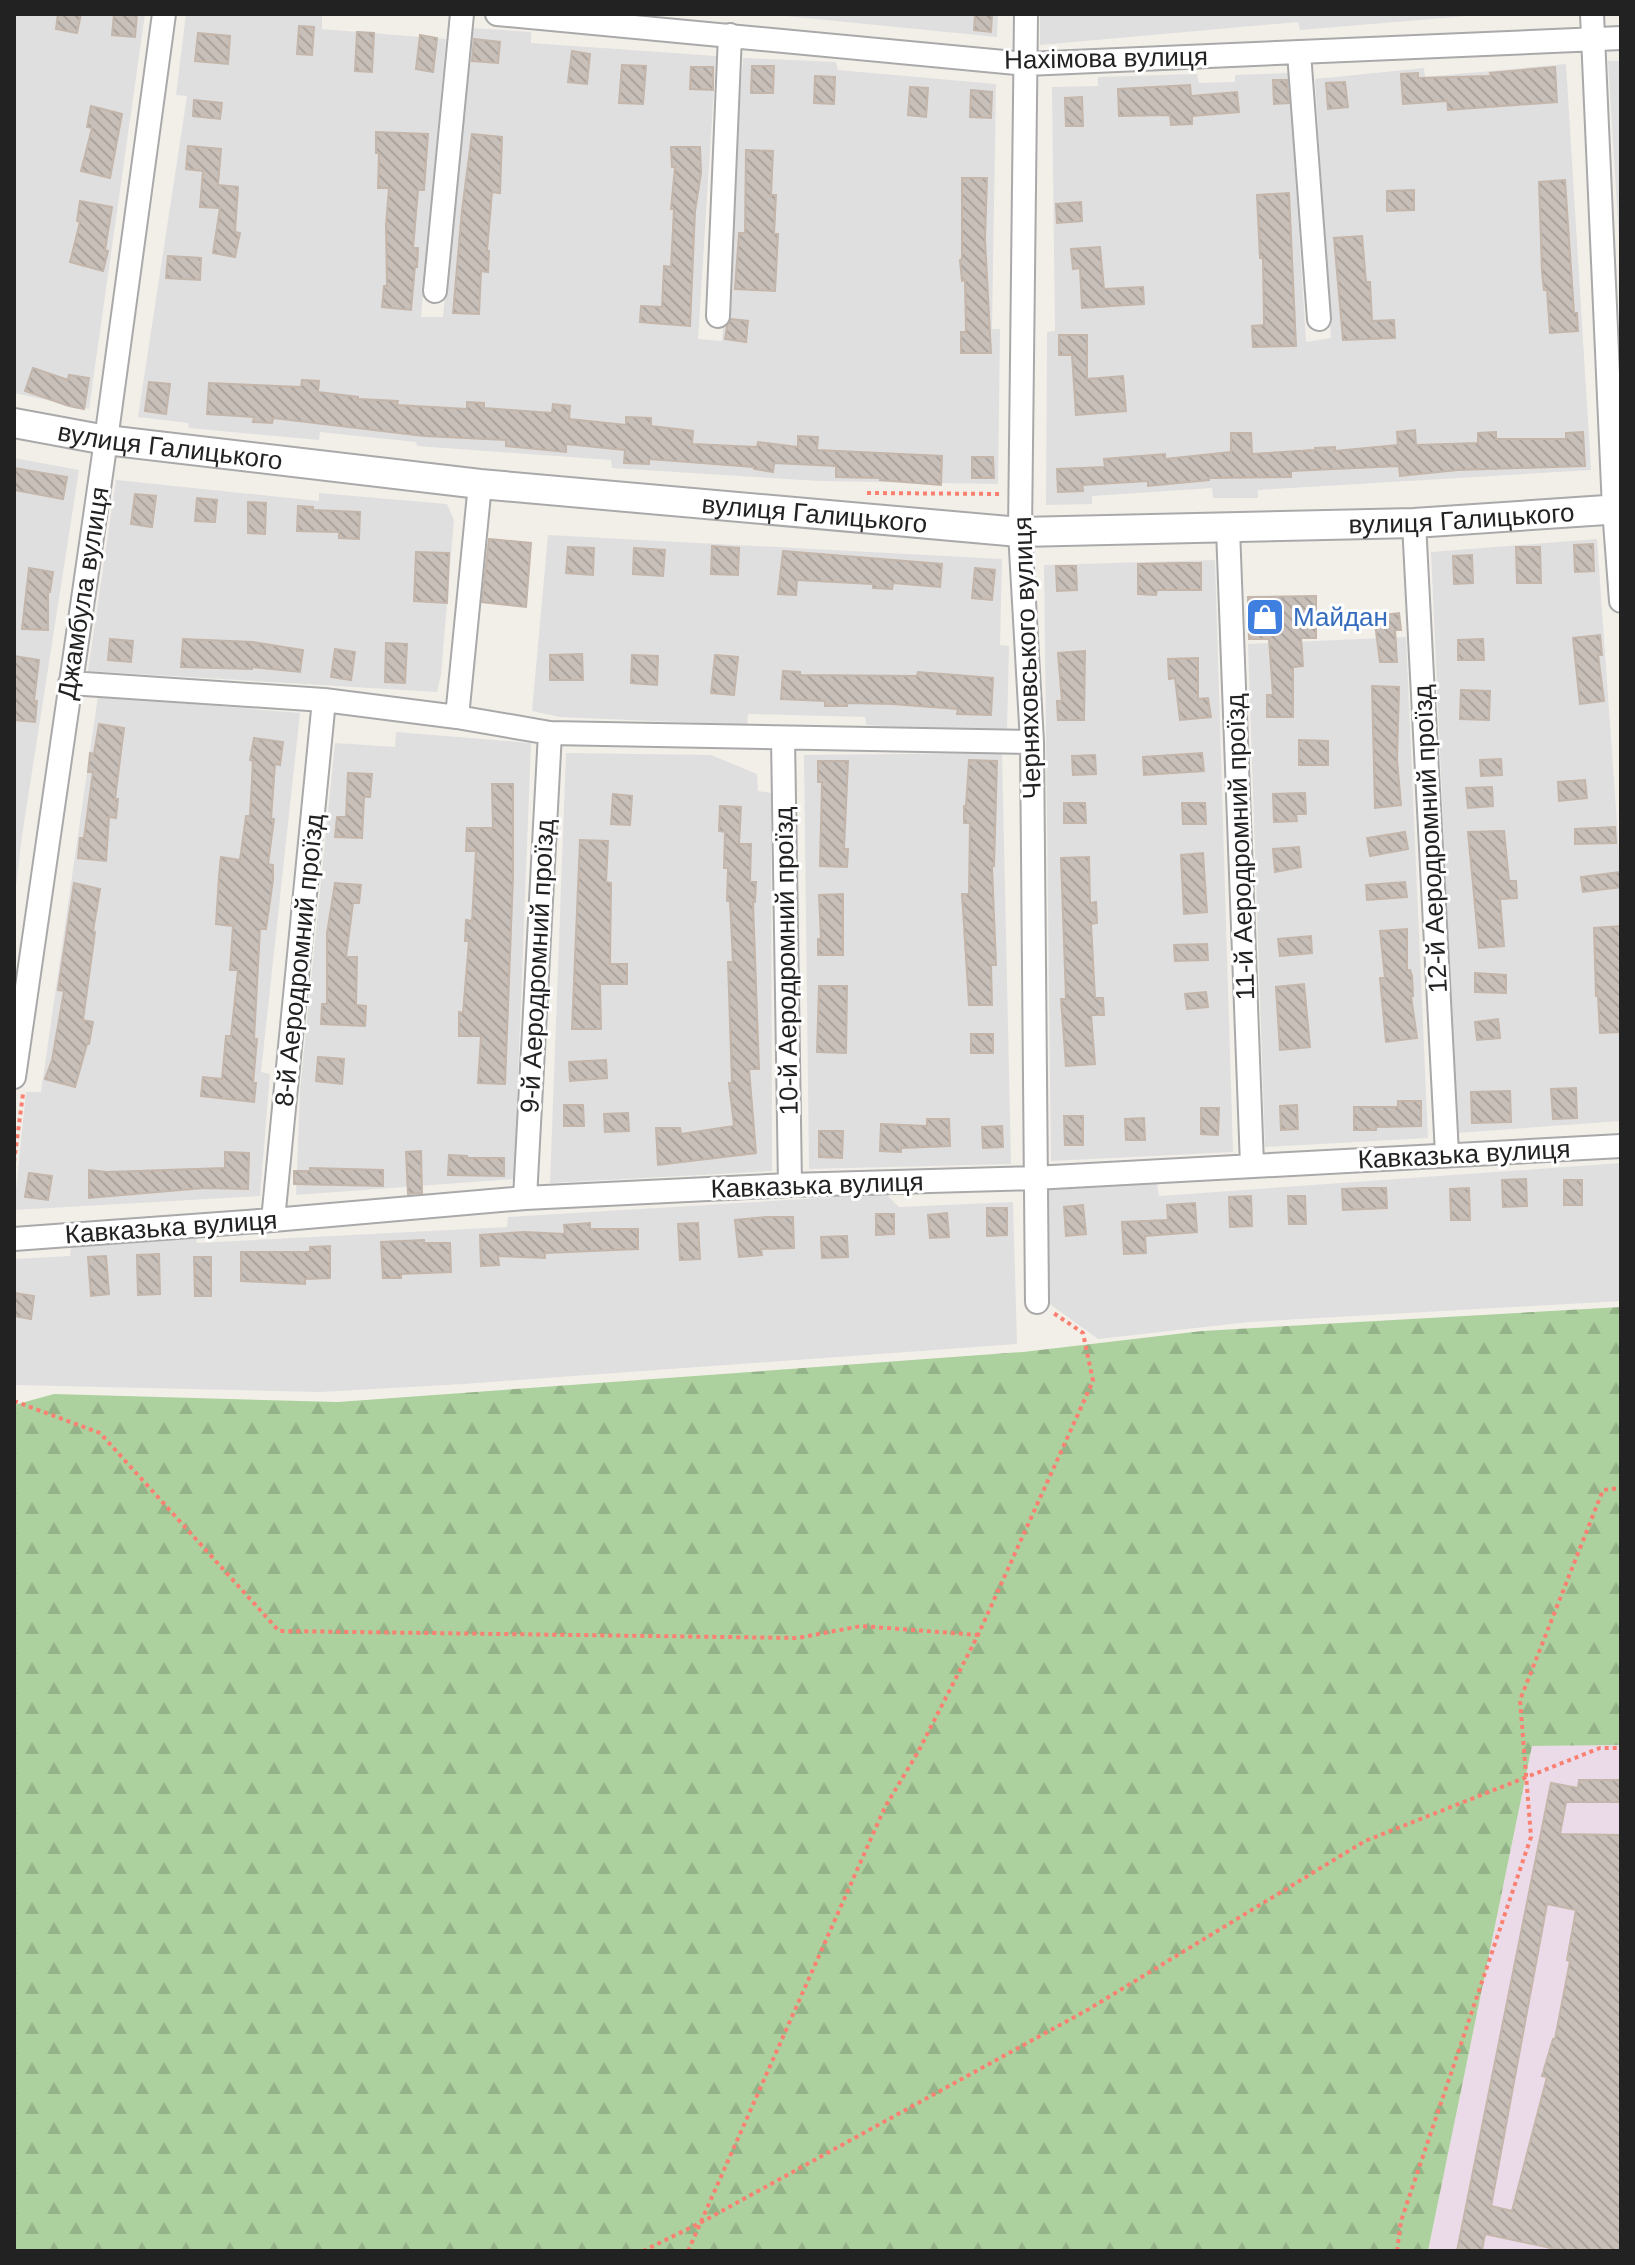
<svg xmlns="http://www.w3.org/2000/svg" width="1635" height="2265" font-family="Helvetica,sans-serif">
<defs>
<pattern id="forest-firs" width="22" height="20" patternUnits="userSpaceOnUse" patternTransform="scale(2)"><rect width="22" height="20" fill="#add19e"/><path d="M5 1l3.5 6h-7zM16 11l3.5 6h-7z" fill="#95b388"/></pattern>
<pattern id="building-back-hatch" width="6" height="6" patternUnits="userSpaceOnUse" patternTransform="scale(2)"><rect width="6" height="6" fill="#c7bfb8"/><path d="M-1 5l2 2M0 0l6 6M5-1l2 2" fill="none" stroke="#aba49e"/></pattern>
</defs>
<rect width="100%" height="100%" fill="#f2efe9"/>
<path fill="#e0dfdf" d="M14,14h131l-56,395 -75,-16z
M186,14h125l11,1v14l124,10 -25,278h22l28,-289 60,4v11l185,13 -18,283 24,2 21,-283 93,4 2,8 158,14 -4,245h8l-2,155 -179,-3 -207,-13 -1,-8 -194,-14 -1,-4 -96,-10 -1,8 -130,-12 -1,-5 -50,-6 49,-321 -11,-1z
M761,14h237l-1,23 -191,-19z
M1040,14h451l-191,16 -2,-8 -258,23z
M1608,61h13v210z
M1566,64l25,406 -333,20v8h-45l-1,-10 -120,8v8l-46,1 1,-173 8,-1 -3,-244 46,-1v-9l99,-3 2,9 36,-1v-7l54,-2 17,269 25,-4 -16,-259 109,-11 1,9z
M14,458l65,12 -57,366 -8,67z
M116,480l203,21v-8l128,11 7,16 -13,155 -4,17 -349,-21z
M548,535l454,24 -2,86 9,1 -2,82 -6,4 -135,-7 -1,-8 -117,-3 -1,11 -187,-8 -28,-6z
M1597,539l24,341v241l-164,12 -26,-581z
M1215,560l18,592 -182,9 -7,-596z
M1406,637l22,501 -163,9 -17,-503z
M98,696l202,17 -39,359 9,2 -10,122 -246,14 12,-118h15z
M396,732l135,11 -17,436 -218,16 4,-105 35,-347 60,4z
M566,753l145,2 46,19 1,17 13,2 1,378 -222,12z
M1002,753l9,411 -202,5 -5,-414z
M1621,1163v138l-372,21 -151,17 -51,-37 -2,-113 112,-6 2,13z
M886,1194l13,13 114,-5 4,142 -554,40 -143,8 -306,-7v-126l56,-3 1,-10 125,-10 1,7 310,-16 1,-10z"/>
<path fill="#ebdbe8" d="M1621,1745v506h-193l104,-505z"/>
<path fill="url(#forest-firs)" d="M1621,1307v438l-89,1 -104,505h-1414v-846l40,-11 284,8 685,-50 179,-21z"/>
<path fill="url(#building-back-hatch)" stroke="#c4b6ab" stroke-width="2" fill-rule="evenodd" d="M58,14h23l-4,19 -21,-4z
M114,14h23l-2,23 -23,-2z
M975,14h17l-1,18 -17,-2z
M299,26l15,1 -2,28 -15,-1z
M357,32l17,1 -2,39 -17,-1z
M198,33l32,3 -2,28 -33,-3z
M420,35l17,3 -4,34 -17,-3z
M474,39l26,3 -2,21 -26,-2z
M572,51l18,3 -3,30 -19,-2z
M622,65l24,1 -3,38 -24,-1z
M752,66h22l-1,27h-22z
M691,67h22v23l-23,-1z
M1555,67l2,35 -109,8 -1,-9 -44,3 -2,-30 17,-1v5l73,-2 -1,-3z
M815,76l20,1 -1,27 -20,-1z
M1273,80h14l2,23 -15,1z
M1345,82l3,25 -20,2 -2,-26z
M1190,85l1,11 46,-4 2,20 -47,4v8l-21,1 -1,-10 -51,1 -1,-27z
M910,87l18,1 -2,29 -18,-2z
M971,90l21,2 -1,26 -21,-1z
M1082,97l1,29h-17l-1,-28z
M194,100l28,3 -2,16 -27,-3z
M91,106l31,8 -12,64 -29,-7 11,-43 -5,-1z
M376,132l52,2 -4,56h-6l-5,58h5l-1,19 -2,-1 -4,44 -29,-3 2,-21h3l-1,-61 3,-37h-11l1,-35h-3z
M472,134l30,3 -2,56 -8,-1 -5,59h2l-1,21 -7,-1 -2,43 -26,-1 9,-103z
M188,146l33,3 -3,36 20,2 -3,45 5,1 -5,24 -22,-4 7,-45 -20,-1 3,-36 -17,-2z
M671,147h29l1,26 -6,38 -5,115 -50,-4 1,-16 21,1 2,-41 7,1 3,-58h-3l4,-42h-3z
M746,150l27,1 -2,44h5l-2,39h4l-3,57 -40,-2 4,-56h6z
M962,178h25l-2,61 6,114h-30v-21h5l-1,-52 -3,1 -2,-21 2,-1z
M1565,180l9,133h3l1,18 -28,2 -3,-43h-3l-2,-18 -3,-90z
M1414,190v20l-27,1v-20z
M1289,193l7,153 -43,1 -1,-21 12,-1 -1,-67h-3l-3,-63z
M80,201l32,6 -7,43 3,1 -5,20 -33,-9 10,-40 -3,-1z
M1081,202l1,19 -25,2 -1,-19z
M1362,236l4,46h4l2,39 22,-1 1,18 -52,2 -9,-102z
M1100,247l4,42 39,-2 1,17 -62,4 -2,-40 -7,1 -2,-20z
M168,256l33,2 -1,22 -34,-2z
M731,319l17,2 -2,21 -21,-3 2,-13z
M1059,335h28v44l36,-3 3,35 -50,4 -4,-60h-13z
M33,368l35,12 1,-5 20,3 -5,31 -15,-3 -44,-15z
M302,380l17,1 -1,11 40,5v2l40,2 -1,4 70,4v-7l17,1v5l68,5 1,-9 17,2 -1,13 57,6v-8l25,1v8l42,5 -1,13 65,3 1,-5 40,5v-11l20,1 -1,13 125,6 -1,29 -61,-5v-2l-44,-1v-11l-62,-3 -1,9 -19,-3v-2l-105,-8v5l-25,-1 1,-13 -59,-6v8l-60,-6v-6l-82,-4 -151,-18 -1,5 -19,-1 1,-5 -47,-3 2,-31 92,4z
M149,382l21,2 -4,30 -21,-3z
M1415,430l1,15 62,-2v-10l18,-1v7h70v-6l17,-1 2,34 -127,4 -58,6 -1,-10 -108,5v6l-82,1v2l-61,6v-5l-66,4 1,6 -25,1 -1,-23 48,-2 -1,-8 61,-5v5l66,-7v-19h20l1,21 63,-4v-2l20,-1v4l63,-6 -1,-13z
M972,457h21l1,21h-22z
M14,468l53,9 -4,22 -49,-9z
M135,494l21,2 -4,31 -21,-3z
M197,498l20,2 -2,22 -20,-1z
M248,502l18,1 -1,31 -17,-1z
M298,506l15,1v3l47,2 -1,27 -20,-1v-6l-42,-1z
M489,539l42,4 -5,64 -44,-5z
M1593,544l1,27 -19,1 -1,-27z
M712,546l27,2 -1,27 -27,-1z
M568,547l26,1 -1,27 -27,-2z
M1516,547h24l1,36h-24z
M634,548l31,2 -2,26 -30,-2z
M783,551l159,13 -2,23 -47,-4 -1,6 -19,-1v-4l-76,-4 -1,15 -18,-1z
M416,552l33,1 -2,50 -33,-2z
M1472,555l1,28 -19,1 -1,-28z
M1182,563h19v27h-44l-1,5 -18,-1v-30z
M1056,566h20l1,24 -20,1z
M29,568l24,4 -3,20h-2v38l-26,-1z
M975,568l20,2 -3,30 -20,-2z
M1316,596v42h-15l2,28 -10,1v50h-26v-22h6l-4,-56h-20l-1,-42z
M1399,613l2,17h-6l2,32h-17l-6,-46z
M1600,635l2,20h-4l6,46 -24,3 -7,-66z
M110,639l23,2 -2,21 -23,-2z
M183,639l70,3 50,8 -3,22 -48,-5v2l-71,-2z
M1483,639l1,21h-26v-20z
M386,643l21,1 -2,39 -20,-1z
M335,649l20,3 -4,28 -20,-3z
M1085,651l-1,69h-26l-1,-19h5l-4,-48z
M582,654l1,26h-33v-25z
M632,655l26,1 -1,29 -26,-2z
M715,655l23,2 -4,38 -23,-2z
M14,656l25,4 -5,41h3l-2,21 -21,-2z
M1198,658v41l10,-1 3,19 -31,3 -5,-42 -6,1 -1,-20z
M783,671l17,1v3l117,1 1,-4 75,6 -2,37 -34,-1 1,-5 -66,-5 -45,-1v3h-22v-5l-44,-2z
M1372,686l27,1 -2,73 4,45 -26,3z
M1461,690l29,1 -1,29 -29,-1z
M99,724l25,4 -9,71h3l-2,19 -7,-1 -3,44 -28,-3 2,-20h4l9,-66h-5l2,-19 4,1z
M254,738l29,4 -3,23 -5,-1 -4,55h3l-6,45 5,1v15l-7,49h-6l-6,110h3l-4,44h3l-2,19 -53,-6 2,-19 19,2 4,-43h5l7,-66h-8l3,-44 -17,-2 3,-48 2,-19 19,3 6,-44h4l3,-55 -3,-1z
M1299,740l29,1v24h-29z
M1202,753l2,18 -60,4 -1,-18z
M1095,755l1,19 -23,1 -1,-19z
M1501,759l1,16 -21,1 -1,-16z
M969,760l28,1 -3,105h-2l4,99h-5l1,40h-23l-7,-111h7l1,-71h-6v-17h2z
M818,761h30l-4,88h4l-1,18 -27,-1 2,-84h-4z
M348,773l24,1 -2,23h-6l-2,41 -27,-1 2,-20h9z
M1585,780l2,18 -28,3 -1,-19z
M492,784h21v92l-8,208 -27,-1 3,-47h-22v-24l4,1 6,-72h-4l1,-21 6,1 4,-70h-10l1,-23h26z
M1492,787l1,19 -25,2 -2,-20z
M1305,793l1,21h-10l1,7 -23,1 -1,-28z
M613,794l19,2 -2,29 -19,-1z
M1064,803h21l1,20h-22z
M1182,803h23l1,21h-23z
M720,806l21,1 -2,37h12l-1,38h6l-1,20h-2l6,167h-10l7,84 -98,12 -2,-37h24l1,6 53,-8 -5,-43h3l-4,-121h5l-3,-61h-3l1,-33h-4l1,-36 -6,-1z
M1615,827l1,16 -41,1v-15z
M1504,831l5,50h7l1,17 -17,1 4,47 -25,2 -11,-116z
M1405,832l3,17 -38,7 -3,-18z
M580,840l28,1 -2,41 5,1 -1,81h17v20h-27l1,45h-29z
M1299,847l2,20 -26,5 -2,-23z
M1203,853l4,59 -23,2 -3,-59z
M1089,857l1,46 6,-1 1,21 -6,1 4,74h8l1,17h-13l4,49 -29,2 -5,-67h5l-5,-141z
M1621,872v15l-38,5 -2,-15z
M1405,882l2,15 -40,3 -1,-15z
M74,883l26,6 -7,42 2,1 -12,88 10,2 -4,22h-2l-12,43 -30,-8 7,-19 12,-69 -6,-1z
M335,883l26,2 -2,18h-6l-7,54h11l-1,48 10,1 -1,20 -44,-2 1,-20h5v-71z
M843,894v61h-25v-16h3l-2,-44z
M1621,926v106l-21,1 -2,-37h-2l-2,-68z
M1407,929v41h3l2,6 1,20h-2l6,42 -31,4 -6,-64h5l-5,-47z
M1311,936l1,17 -32,3 -2,-17z
M1207,944l1,16 -33,1 -1,-16z
M1475,973l31,2v18l-31,-1z
M1304,984l6,63 -30,3 -4,-63z
M819,986h28l-1,67 -29,-1z
M1206,992l2,15 -21,2 -2,-15z
M1498,1019l2,19 -23,2 -2,-18z
M971,1034h22v19h-22z
M318,1057l26,2 -2,25 -26,-3z
M606,1060l1,18 -37,3 -1,-19z
M1576,1088l1,30 -24,1 -2,-30z
M1510,1091l1,31 -39,1 -1,-31z
M1398,1101h23v25l-45,1v3h-22v-23h44z
M564,1105h19l1,21h-20z
M1297,1105l1,24 -17,1 -1,-24z
M1201,1108h18l-1,27 -17,-1z
M628,1113l1,18 -24,1 -1,-18z
M1064,1116h19v29h-18z
M1144,1118l1,22h-19l-1,-21z
M927,1119h22l1,27 -49,2v4l-21,-1 1,-27 46,2z
M1002,1126l1,21 -20,1 -1,-21z
M819,1131h24l-1,27 -23,-1z
M421,1151l1,42 -14,1 -2,-42z
M225,1152l24,1 -1,36 -44,-1 -115,10v-28l18,2 118,-4z
M449,1155l18,1v2h37v18l-56,-1z
M310,1168l73,2v16l-89,-2v-13h16z
M29,1173l23,3 -4,24 -23,-3z
M1526,1179l1,27 -24,1 -1,-27z
M1564,1180h18v25h-18z
M1364,1188h22l1,20 -44,2 -1,-21z
M1469,1188l1,32h-19l-1,-31z
M1251,1196l1,30 -22,1 -1,-30z
M1288,1196h17l1,28h-17z
M1195,1203l2,29 -52,4 1,17 -22,1 -2,-32 46,-2 -1,-15z
M1083,1205l3,29 -20,2 -2,-29z
M987,1208h20v27l-20,1z
M947,1213l2,24 -19,1 -2,-23z
M876,1214h18v20l-18,1z
M767,1217h26l1,31 -33,1 1,6 -23,2 -4,-37z
M590,1223v6h48v20l-93,4v5l-47,-2 1,9 -18,1 -1,-31 44,-3 41,2 -1,-9z
M698,1223l2,36 -20,1 -2,-36z
M847,1236l1,21 -26,1 -1,-21z
M424,1240v3h26l1,29 -50,2v4h-18l-2,-36z
M330,1246v32l-25,1v5l-64,-3v-29h69v-5z
M159,1254l1,40 -22,1 -1,-40z
M106,1256l3,38 -18,2 -3,-39z
M194,1257h17v39h-16z
M14,1293l20,3 -3,23 -17,-3z
M1579,1780h42v22h-55l-6,32 61,1v416h-56l-80,-17 -3,17h-25l94,-468 27,5zM1547,1904l29,6 -9,50 3,1 -15,78h-2l-11,37 5,1 -35,134 -21,-5z"/>
<g fill="none" stroke-linecap="round" stroke-linejoin="round">
<defs>
<path id="minor" d="M497,14l529,50 595,-26
M1026,14l-6,518 12,210 5,560
M1592,14l22,495 7,92
M1299,53l20,266
M435,291l27,-277
M718,316l12,-281
M1414,523l33,631
M1228,529l24,636
M70,683l254,17 133,17 93,16 482,9
M457,717l23,-233
M783,738l7,447
M14,1077l92,-637 58,-426
M525,1198l25,-465
M273,1220l51,-520
M14,1239l259,-19 252,-22 265,-13 244,-7 587,-32"/>
<g id="tertiary">
<path id="s1" d="M14,423l92,17 374,44 540,48 394,-9 207,-14"/>
</g>
</defs>
<use href="#minor" stroke="#a9a9a9" stroke-width="26"/>
<use href="#tertiary" stroke="#a9a9a9" stroke-width="32"/>
<path stroke="#fa8072" stroke-width="4" stroke-dasharray="4 4" stroke-linecap="butt" d="M867,493l136,1
M14,1162l9,-68
M14,1401l86,32 179,198 519,7 63,-12 117,9
M643,2251l57,-28 389,-214 276,-168 235,-93h21
M688,2251l197,-444 33,-55 60,-117 115,-254 -10,-48 -31,-21
M1397,2251l4,-30 130,-384 -11,-137 83,-210 18,-2"/>
<use href="#minor" stroke="#fff" stroke-width="22"/>
<use href="#tertiary" stroke="#fff" stroke-width="28"/>
</g>
<defs>
<symbol id="shop-square" viewBox="-11 -11 22 22"><rect x="-9" y="-9" width="18" height="18" rx="4" fill="#3f7fe0" stroke="#fff"/><path d="M-5-2.5h2.3a2.7 3.5 0 0 1 5.4 0H5L5.5 6h-11ZM-1.5-2.5h3a1.5 2.3 0 0 0-3 0Z" fill="#fff"/></symbol>
</defs>
<g fill-rule="evenodd">
<use href="#shop-square" x="1243" y="595" width="44" height="44"/>
</g>
<g text-anchor="middle" stroke-width="6" stroke-linejoin="round" paint-order="stroke">
<g font-size="26" fill="#222" stroke="#fff">
<text transform="translate(1106 58) rotate(-1)" y="9">Нахімова вулиця</text>
<text dy="9" stroke="none"><textPath href="#s1" startOffset="158">вулиця Галицького</textPath></text>
<text dy="9" stroke="none"><textPath href="#s1" startOffset="806">вулиця Галицького</textPath></text>
<text dy="9" stroke="none"><textPath href="#s1" startOffset="1454">вулиця Галицького</textPath></text>
<text transform="translate(83 593) rotate(-81)" y="9">Джамбула вулиця</text>
<text transform="translate(1027 658) rotate(-92)" y="9">Черняховського вулиця</text>
<text transform="translate(1430 839) rotate(-93)" y="9">12-й Аеродромний проїзд</text>
<text transform="translate(1240 847) rotate(-92)" y="9">11-й Аеродромний проїзд</text>
<text transform="translate(299 960) rotate(-84)" y="9">8-й Аеродромний проїзд</text>
<text transform="translate(786 961) rotate(-91)" y="9">10-й Аеродромний проїзд</text>
<text transform="translate(537 966) rotate(-87)" y="9">9-й Аеродромний проїзд</text>
<text transform="translate(1464 1154) rotate(-3)" y="9">Кавказька вулиця</text>
<text transform="translate(817 1185) rotate(-2)" y="9">Кавказька вулиця</text>
<text transform="translate(171 1227) rotate(-4)" y="9">Кавказька вулиця</text>
</g>
<g font-size="26" fill="#366cbe" stroke="#fff" text-anchor="start">
<text x="1293" y="626">Майдан</text>
</g>
</g>
<rect width="1635" height="2265" fill="none" stroke="#222222" stroke-width="32"/>
</svg>
